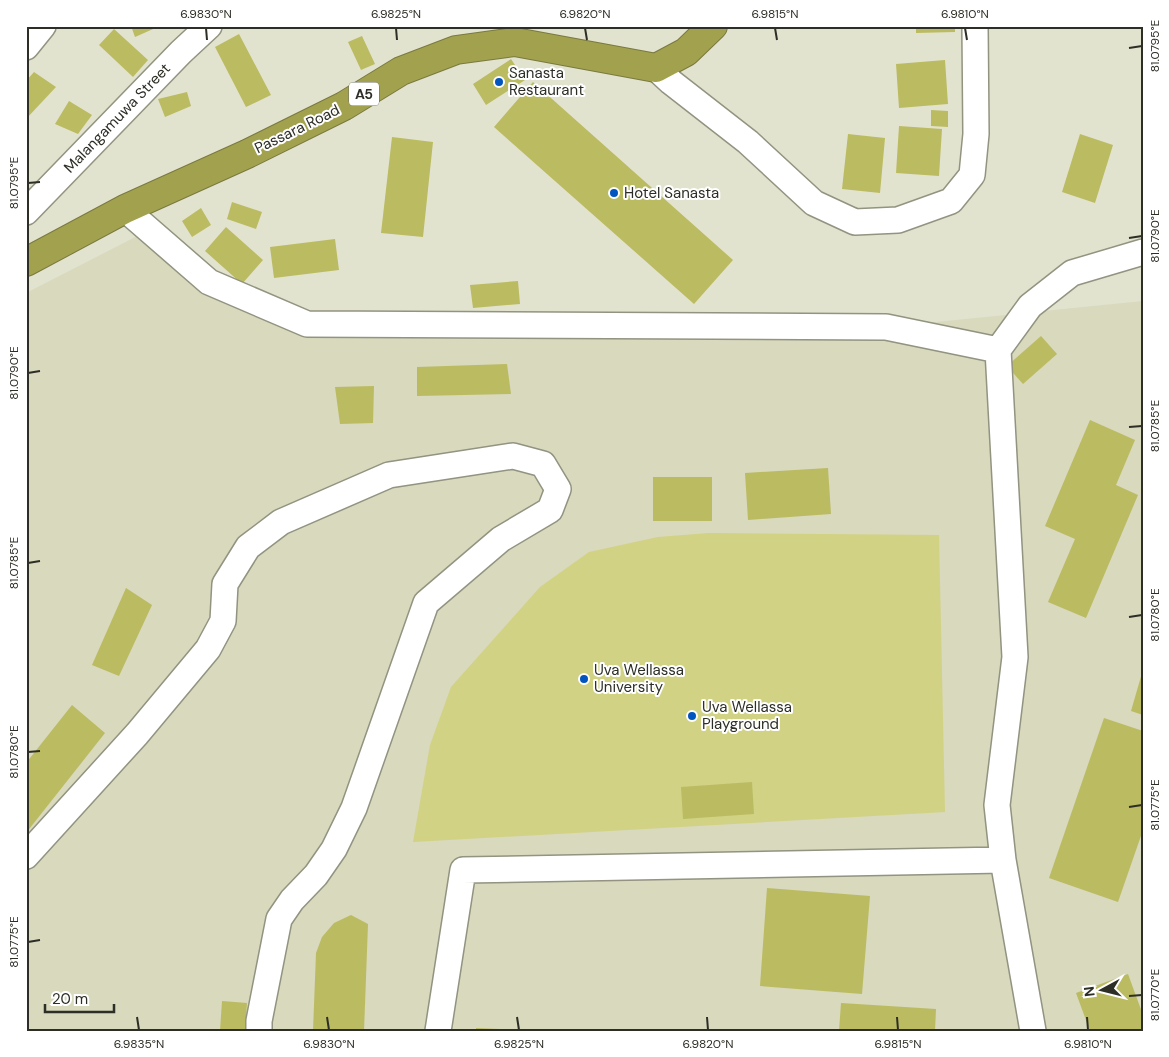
<svg xmlns="http://www.w3.org/2000/svg" width="1169" height="1057" font-family="'DM Sans',sans-serif">
<rect width="100%" height="100%" fill="#e2e3ce"/>
<path fill="#d8d9bd" d="M149,230l60,52 98,42 579,3 257,-26v730h-1117v-738z"/>
<path fill="#d1d283" d="M709,533l230,2 6,277 -532,30 17,-97 21,-58 89,-100 49,-35 69,-15z"/>
<path fill="#bbbb62" d="M131,26h29l-25,11z
M916,26h39v6l-39,1z
M114,29l34,31 -15,17 -34,-32z
M239,34l32,61 -25,12 -31,-60z
M362,36l13,28 -14,6 -13,-28z
M511,59l14,21 -39,25 -13,-21z
M945,60l3,44 -49,4 -3,-44z
M34,72l22,15 -30,32v-38z
M533,82l200,178 -39,44 -200,-177z
M187,92l4,14 -26,11 -7,-18z
M69,101l23,14 -14,19 -23,-10z
M931,110l17,1v16l-17,-1z
M899,126l43,3 -3,47 -43,-3z
M848,134l37,4 -5,55 -38,-4z
M1080,134l33,11 -18,58 -33,-11z
M392,137l41,5 -10,95 -42,-4z
M26,183l8,11 -8,7z
M232,202l30,10 -6,17 -29,-10z
M201,208l10,17 -19,12 -10,-16z
M226,227l37,33 -21,24 -37,-33z
M335,239l4,31 -65,8 -4,-31z
M518,281l2,23 -47,4 -3,-23z
M1041,336l16,18 -34,30 -16,-18z
M507,364l4,30 -94,2v-29z
M374,386l-1,37 -33,1 -5,-37z
M1090,420l45,20 -19,45 22,10 -52,123 -38,-16 27,-63 -30,-13z
M828,468l3,46 -83,6 -3,-47z
M653,477h59v44h-59z
M126,588l26,17 -33,71 -27,-11z
M1142,673h1v42l-12,-4z
M72,705l33,28 -79,100v-70z
M1104,718l39,13v99l-25,72 -69,-24z
M752,782l2,32 -71,5 -2,-32z
M767,888l103,8 -8,98 -102,-8z
M351,915l17,9 -4,107h-51l3,-78 6,-16 12,-14z
M1128,974l15,41v13l-7,3h-46l-14,-38z
M222,1001l25,2 -2,28h-25z
M841,1003l95,6 -1,22h-96z
M476,1028l24,1v2h-24z"/>
<g fill="none" stroke-linecap="round" stroke-linejoin="round">
<defs>
<path id="minor" d="M26,47l17,-21
M656,68l15,14 77,60 66,61 41,19 43,-2 53,-19 21,-26 4,-41 -1,-108
M125,209l84,73 98,42 579,3 112,23 17,307 -18,148 6,55 30,171
M26,212l155,-160 28,-26
M998,350l32,-44 42,-33 71,-21
M26,856l111,-122 71,-85 15,-28 2,-37 23,-37 33,-25 108,-47 124,-19 30,8 15,25 -8,21 -49,29 -75,64 -72,205 -20,41 -18,26 -24,25 -13,19 -20,102v10
M438,1031l25,-161 540,-10"/>
<path id="highway" d="M26,262l99,-53 122,-55 97,-48 57,-35 55,-21 59,-8 141,26 30,-16 27,-26"/>
</defs>
<use href="#minor" stroke="#929380" stroke-width="28"/>
<use href="#highway" stroke="#797940" stroke-width="30"/>
<use href="#minor" stroke="#fff" stroke-width="25"/>
<use href="#highway" stroke="#a2a24e" stroke-width="28"/>
</g>
<path fill="none" stroke="#2d2e26" stroke-width="2" d="M206,28l1,12M396,28l1,12M585,28l2,12M775,28l2,12M965,28l2,12M1129,48l13,-2M28,183l12,-1M1129,238l13,-2M28,373l12,-2M1129,427l13,-1M28,563l12,-2M1129,617l13,-2M28,752l12,-1M1129,807l13,-2M28,942l12,-2M1129,996l13,-1M137,1017l2,13M327,1017l2,13M517,1017l2,13M707,1017l1,13M897,1017l1,13M1087,1017l1,13"/>
<g fill="#0254be" stroke="#fff" stroke-width="2">
<circle cx="499" cy="82" r="5"/>
<circle cx="614" cy="193" r="5"/>
<circle cx="584" cy="679" r="5"/>
<circle cx="692" cy="716" r="5"/>
</g>
<g text-anchor="middle" stroke-width="4" stroke-linejoin="round" paint-order="stroke">
<rect fill="#fff" stroke="#6c6d67" stroke-width="1" x="349" y="82.5" width="30" height="23" rx="4"/>
<g font-size="14" font-weight="bold" fill="#2d2e26">
<text x="364" y="99">A5</text>
</g>
<g font-size="15" fill="#2d2e26" stroke="#fff" text-anchor="start">
<text x="509" y="78">Sanasta<tspan x="509" dy="17">Restaurant</tspan></text>
<text x="624" y="198">Hotel Sanasta</text>
<text x="594" y="675">Uva Wellassa<tspan x="594" dy="17">University</tspan></text>
<text x="702" y="712">Uva Wellassa<tspan x="702" dy="17">Playground</tspan></text>
</g>
<g font-size="15" fill="#2d2e26" stroke="#fff">
<text transform="translate(117 118) rotate(-46)" y="5">Malangamuwa Street</text>
<text transform="translate(297 129) rotate(-26)" y="5">Passara Road</text>
</g>
</g>
<rect width="1169" height="1057" fill="none" stroke="#ffffff" stroke-width="55"/>
<g transform="translate(1102 990) rotate(263)" stroke="#ffffff" stroke-width="4" paint-order="stroke">
<path d="M0-4L9 19L0 12L-9 19Z" fill="#2d2e26"/>
<text y="-8" font-size="14" font-weight="bold" text-anchor="middle" fill="#2d2e26">N</text>
</g>
<path d="M45 1004v8h69v-8" fill="none" stroke="#2d2e26" stroke-width="2.5"/>
<text x="52" y="1004" font-size="15" fill="#2d2e26" stroke="#ffffff" stroke-width="4" paint-order="stroke">20 m</text>
<rect x="28" y="28" width="1114" height="1002" fill="none" stroke="#2d2e26" stroke-width="2"/>
<g font-size="12" text-anchor="middle" fill="#2d2e26">
<text x="206" y="18">6.9830°N</text>
<text x="396" y="18">6.9825°N</text>
<text x="585" y="18">6.9820°N</text>
<text x="775" y="18">6.9815°N</text>
<text x="965" y="18">6.9810°N</text>
<text transform="translate(1155 46) rotate(-90)" y="4">81.0795°E</text>
<text transform="translate(14 183) rotate(-90)" y="4">81.0795°E</text>
<text transform="translate(1155 236) rotate(-90)" y="4">81.0790°E</text>
<text transform="translate(14 373) rotate(-90)" y="4">81.0790°E</text>
<text transform="translate(1155 426) rotate(-90)" y="4">81.0785°E</text>
<text transform="translate(14 563) rotate(-90)" y="4">81.0785°E</text>
<text transform="translate(1155 615) rotate(-90)" y="4">81.0780°E</text>
<text transform="translate(14 752) rotate(-90)" y="4">81.0780°E</text>
<text transform="translate(1155 805) rotate(-90)" y="4">81.0775°E</text>
<text transform="translate(14 942) rotate(-90)" y="4">81.0775°E</text>
<text transform="translate(1155 995) rotate(-90)" y="4">81.0770°E</text>
<text x="139" y="1048">6.9835°N</text>
<text x="329" y="1048">6.9830°N</text>
<text x="519" y="1048">6.9825°N</text>
<text x="708" y="1048">6.9820°N</text>
<text x="898" y="1048">6.9815°N</text>
<text x="1088" y="1048">6.9810°N</text>
</g>
</svg>
